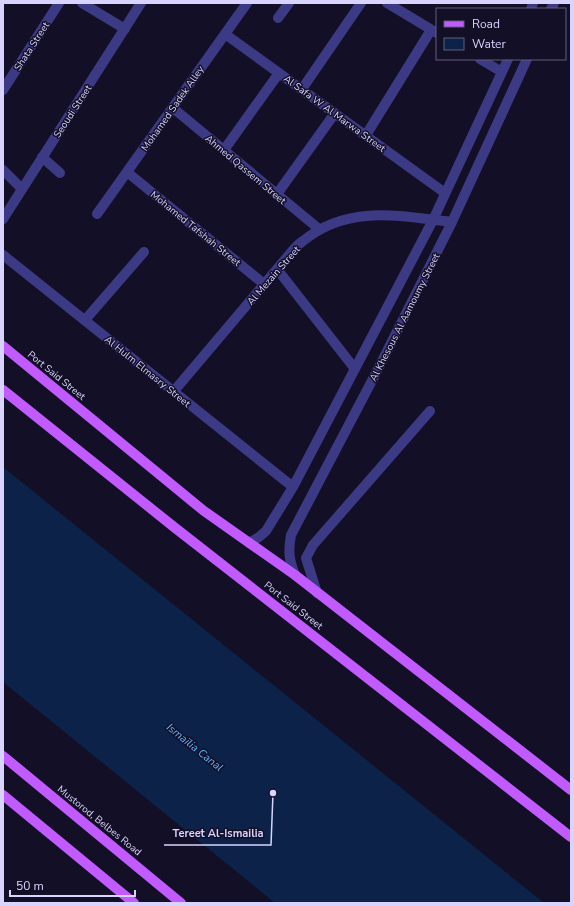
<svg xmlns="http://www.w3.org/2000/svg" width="574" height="906" font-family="'Nunito Sans',sans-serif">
<rect width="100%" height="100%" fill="#130f26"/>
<path fill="#0c2248" d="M3,467l541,436h-269l-272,-221z"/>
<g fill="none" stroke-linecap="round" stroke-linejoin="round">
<path stroke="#3d3a85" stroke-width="10" d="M82,3l43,26
M387,3l50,30
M531,9l2,-6
M551,9l3,-6
M278,18l11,-15
M225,34l220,159
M480,59l22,13
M302,89l59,-86
M3,90l56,-87
M173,108l146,121
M366,135l65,-105
M224,150l55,-77
M42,157l18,16
M3,170l19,19
M127,172l137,112
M277,194l58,-81
M97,214l150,-211
M3,219l138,-216
M3,255l290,232
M277,269l78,100
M85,320l59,-68
M174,391l114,-135c4,-5 9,-11 15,-15 45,-37 96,-25 149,-19
M249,543l10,-6 7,-6 27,-44 140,-267 75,-161
M295,575c-6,-15 -7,-24 -4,-40l85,-162 76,-151 75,-163
M317,593l-11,-35 7,-13 117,-134"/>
<path stroke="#c25bff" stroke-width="10" d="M3,346l201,165 91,64 276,215
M3,390l171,137 397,310
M3,756l178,147
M3,795l131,108"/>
</g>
<g text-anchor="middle" stroke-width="3" stroke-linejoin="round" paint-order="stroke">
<g font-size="10" fill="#d9d4ff" stroke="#130f26">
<text transform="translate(31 46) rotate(-57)" y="4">Shata Street</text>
<text transform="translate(172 108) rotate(-55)" y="4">Mohamed Sadek Alley</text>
<text transform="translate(72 111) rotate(-57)" y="4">Seoudi Street</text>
<text transform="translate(335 113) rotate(36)" y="4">Al Safa W Al Marwa Street</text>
<text transform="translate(246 169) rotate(40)" y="4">Ahmed Qassem Street</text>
<text transform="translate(196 228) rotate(39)" y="4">Mohamed Tafshah Street</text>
<text transform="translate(273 275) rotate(-49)" y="4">Al Mezain Street</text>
<text transform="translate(404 317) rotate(-63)" y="4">Al Khesous Al Aamoumy Street</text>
<text transform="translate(148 371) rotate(39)" y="4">Al Hulm Elmasry Street</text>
<text transform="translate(57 375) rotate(39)" y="4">Port Said Street</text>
<text transform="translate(294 605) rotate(38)" y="4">Port Said Street</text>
<text transform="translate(100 820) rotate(39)" y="4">Mustorod, Belbes Road</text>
</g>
<g font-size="11" font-style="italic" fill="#62b6ff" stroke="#130f26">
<text transform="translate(195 747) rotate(39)" y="4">Ismaïlia Canal</text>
</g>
</g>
<path fill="none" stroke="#d9d4ff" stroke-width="1.5" d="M273 793L271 845H164"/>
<circle fill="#d9d4ff" stroke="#130f26" stroke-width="1.5" cx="273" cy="793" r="4"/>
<g font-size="11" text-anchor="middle" font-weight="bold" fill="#d9d4ff" stroke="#130f26" stroke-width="3" stroke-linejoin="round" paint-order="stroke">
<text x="218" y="837">Tereet Al-Ismailia</text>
</g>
<rect width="574" height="906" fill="none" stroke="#d9d4ff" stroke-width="8"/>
<rect x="436" y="8" width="130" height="52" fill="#130f26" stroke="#625e7d"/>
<rect x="444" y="21" width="20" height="6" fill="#c25bff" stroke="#625e7d"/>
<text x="472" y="28" font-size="12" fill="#d9d4ff">Road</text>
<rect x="444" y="38" width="20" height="12" fill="#0c2248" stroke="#625e7d"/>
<text x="472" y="48" font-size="12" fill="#d9d4ff">Water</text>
<path d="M10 890v6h125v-6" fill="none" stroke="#d9d4ff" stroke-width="2"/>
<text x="16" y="890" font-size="12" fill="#d9d4ff" stroke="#130f26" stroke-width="3" paint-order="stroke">50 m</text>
</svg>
